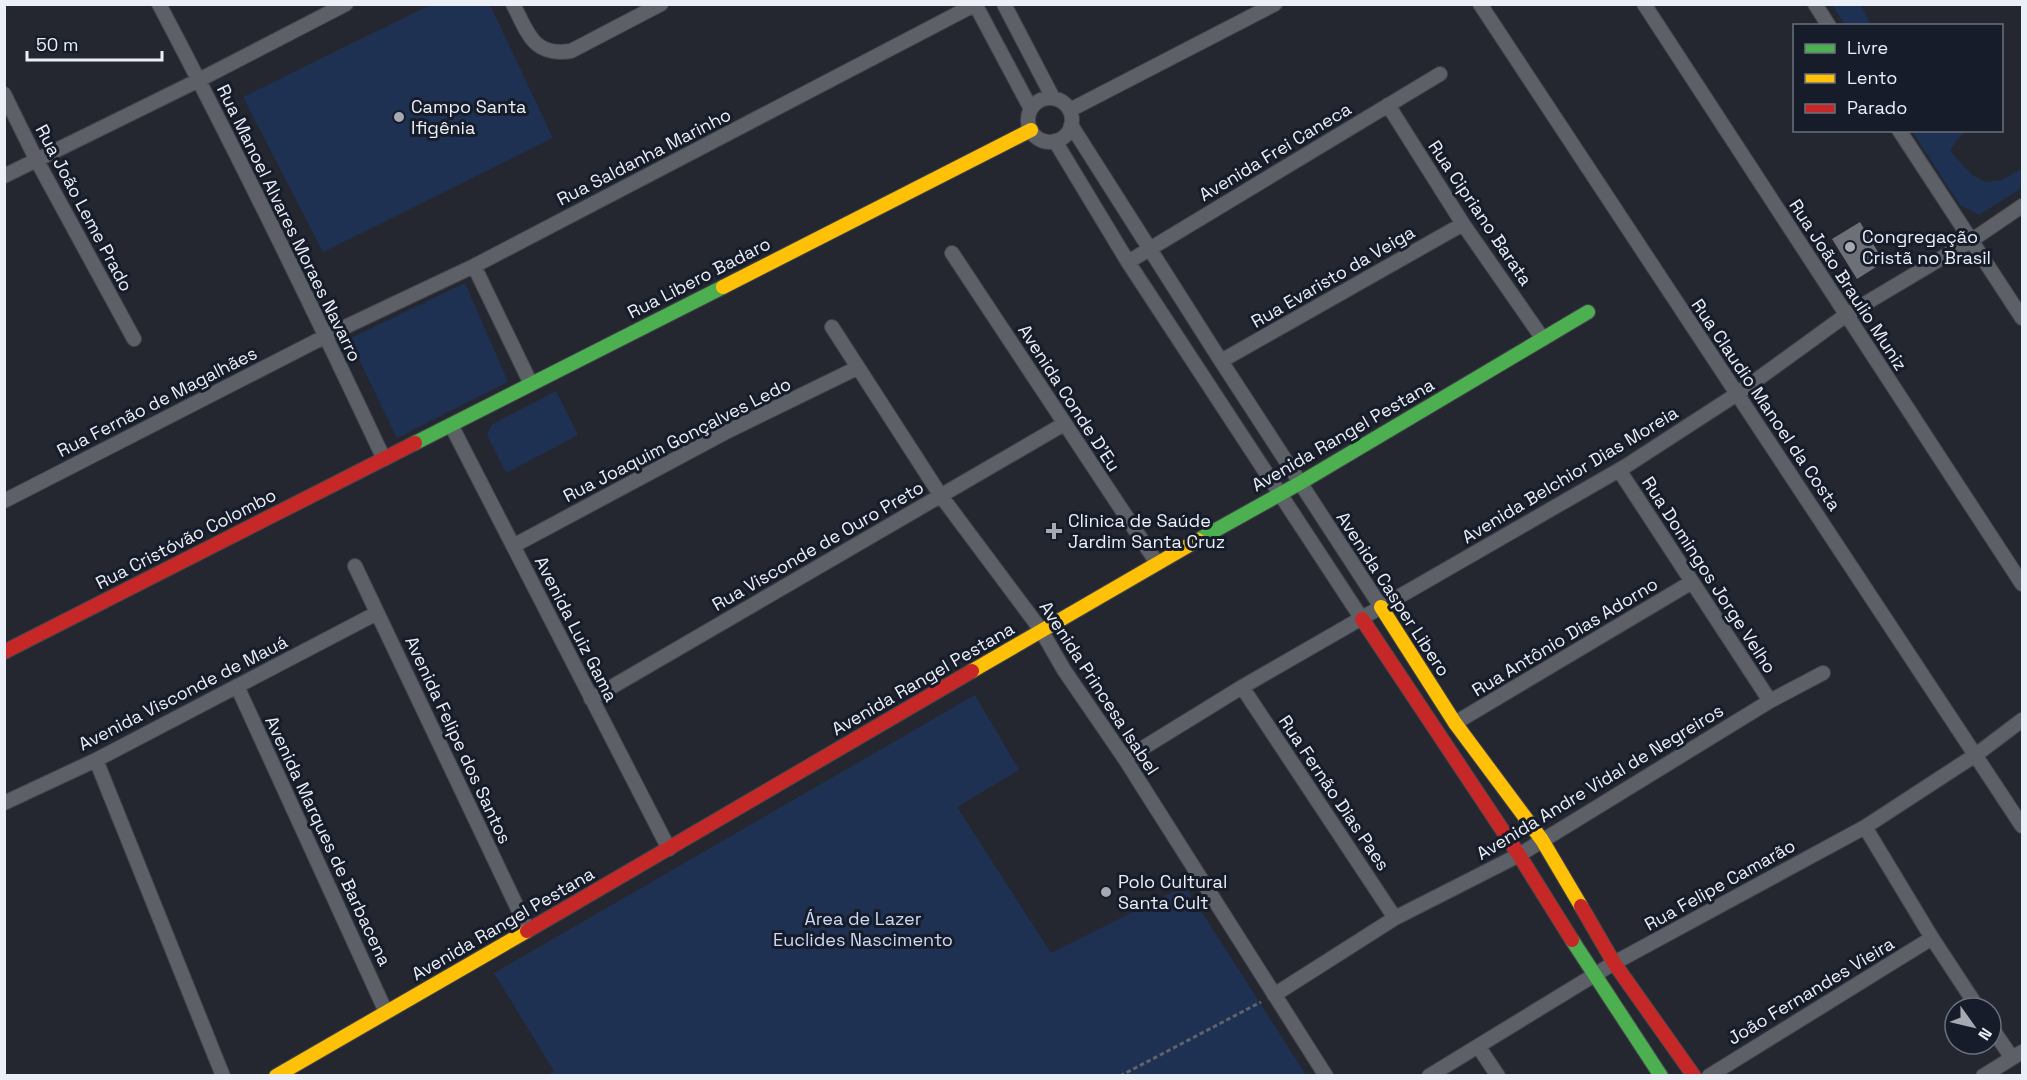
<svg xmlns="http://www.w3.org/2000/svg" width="2027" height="1080" font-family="'Space Grotesk',sans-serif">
<rect width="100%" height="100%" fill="#24272f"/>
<path fill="#1f3152" d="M430,5h60l63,133 -230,114 -80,-155z
M1832,5h29l10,20h-26z
M1912,131h55l-10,8 -7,12 22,24 13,7 16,-2 21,-11v19l-43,27 -19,-10z
M465,283l43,99 -111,56 -48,-99z
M556,391l22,44 -72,38 -19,-38 4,-10z
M975,695l44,75 -62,37 94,146 134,-67 121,189h-759l7,-4 -60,-98z"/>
<path fill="#6d7077" d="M1860,222l24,40 -27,17 -25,-40z"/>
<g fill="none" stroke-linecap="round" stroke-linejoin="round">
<defs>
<path id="street" d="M159,4c79,150 153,302 225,455
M513,4c15,29 20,53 58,47l90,-47
M975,4l56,105
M1004,4l49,94
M1480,4l542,822
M1644,4l378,580
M1815,4l14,22
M4,94l32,65 98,180
M1028 120a22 22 0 1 1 44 0a22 22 0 1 1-44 0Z
M1388,105l75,119 80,115
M1070,110l205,-106
M1071,125l150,236 160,246
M1899,130l123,188
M1055,141l73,121 234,357
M4,176l195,-96 147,-76
M952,253l205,310
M1128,262l312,-188
M474,266l57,118
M832,327l109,169 100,134 23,40 61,89 201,317
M1221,361l242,-137
M451,425l218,424
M1619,470l151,231
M4,501l322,-165 148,-70 502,-262
M513,546l213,-114 131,-64
M355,566l173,364
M237,686l149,326
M1242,687l153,231
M591,699l473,-275
M1455,723l237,-141
M1125,759l117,-72 384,-221 111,-72 109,-79 126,-75 50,-34
M96,760l127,316
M4,803l92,-43 281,-147
M1865,827l67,111 46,70
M1274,995l121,-77 124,-63 251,-154 53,-28
M1991,1027l21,31
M1478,1046l20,30
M1429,1076l185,-113 251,-136 112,-73 45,-34
M1709,1076l223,-138
M1983,1076l39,-24"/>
<path id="fast" d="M415,443l308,-156
M1198,540l102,-57 288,-171
M1572,940l89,136"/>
<path id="slow" d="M723,287l308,-157
M1381,607l74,116 87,117 39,66
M972,671l226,-131
M276,1076l251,-145"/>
<path id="jam" d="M1362,619l157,236 53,85
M4,652l411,-209
M1581,906l33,57 80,113
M527,931l445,-260"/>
</defs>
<use href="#street" stroke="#42454b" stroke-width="16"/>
<use href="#fast" stroke="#42454b" stroke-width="16"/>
<use href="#slow" stroke="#42454b" stroke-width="16"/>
<use href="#jam" stroke="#42454b" stroke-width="16"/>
<path stroke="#61636a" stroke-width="3" stroke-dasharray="4.5 3" stroke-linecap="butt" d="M1120,1076l141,-74"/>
<use href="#street" stroke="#5d6066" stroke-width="14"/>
<use href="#fast" stroke="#4caf50" stroke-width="14"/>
<use href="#slow" stroke="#ffc107" stroke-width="14"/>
<use href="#jam" stroke="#c62828" stroke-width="14"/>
</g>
<g fill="#a5a9b2" stroke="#161c29" stroke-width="2">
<circle cx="399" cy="117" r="6"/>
<circle cx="1850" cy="247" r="6"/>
<path d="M1051 522h6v6h6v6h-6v6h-6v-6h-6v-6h6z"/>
<circle cx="1106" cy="892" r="6"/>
</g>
<g text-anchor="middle" stroke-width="6" stroke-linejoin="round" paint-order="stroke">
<g font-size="18" fill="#eaeff8" stroke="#161c29" text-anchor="start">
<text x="411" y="113">Campo Santa<tspan x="411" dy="21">Ifigênia</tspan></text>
<text x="1862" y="243">Congregação<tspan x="1862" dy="21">Cristã no Brasil</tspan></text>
<text x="1068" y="527">Clinica de Saúde<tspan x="1068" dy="21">Jardim Santa Cruz</tspan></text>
<text x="1118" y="888">Polo Cultural<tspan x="1118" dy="21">Santa Cult</tspan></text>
</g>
<g font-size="18" fill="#eaeff8" stroke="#161c29">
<text transform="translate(1275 152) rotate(-31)" y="6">Avenida Frei Caneca</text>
<text transform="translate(644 157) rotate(-27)" y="6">Rua Saldanha Marinho</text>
<text transform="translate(84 208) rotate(62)" y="6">Rua João Leme Prado</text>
<text transform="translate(1480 213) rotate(56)" y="6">Rua Cipriano Barata</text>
<text transform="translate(289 223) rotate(64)" y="6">Rua Manoel Alvares Moraes Navarro</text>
<text transform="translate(1333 277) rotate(-30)" y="6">Rua Evaristo da Veiga</text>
<text transform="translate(699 278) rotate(-27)" y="6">Rua Libero Badaro</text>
<text transform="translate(1848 285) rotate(57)" y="6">Rua João Braulio Muniz</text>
<text transform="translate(1069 398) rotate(57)" y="6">Avenida Conde D'Eu</text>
<text transform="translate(157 402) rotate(-27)" y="6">Rua Fernão de Magalhães</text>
<text transform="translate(1766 405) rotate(56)" y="6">Rua Claudio Manoel da Costa</text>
<text transform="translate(1343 435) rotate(-30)" y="6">Avenida Rangel Pestana</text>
<text transform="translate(677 440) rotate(-27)" y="6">Rua Joaquim Gonçalves Ledo</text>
<text transform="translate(1570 475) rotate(-31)" y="6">Avenida Belchior Dias Moreia</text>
<text transform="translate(186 539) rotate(-27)" y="6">Rua Cristóvão Colombo</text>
<text transform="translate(818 546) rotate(-30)" y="6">Rua Visconde de Ouro Preto</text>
<text transform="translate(1709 575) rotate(57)" y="6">Rua Domingos Jorge Velho</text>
<text transform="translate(1393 594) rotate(57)" y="6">Avenida Casper Libero</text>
<text transform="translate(576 629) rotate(63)" y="6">Avenida Luiz Gama</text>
<text transform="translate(1565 637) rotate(-31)" y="6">Rua Antônio Dias Adorno</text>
<text transform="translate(923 679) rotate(-30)" y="6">Avenida Rangel Pestana</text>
<text transform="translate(1099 688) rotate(57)" y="6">Avenida Princesa Isabel</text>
<text transform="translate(183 693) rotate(-27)" y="6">Avenida Visconde de Mauá</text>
<text transform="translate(458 740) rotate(65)" y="6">Avenida Felipe dos Santos</text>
<text transform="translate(1600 782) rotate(-31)" y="6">Avenida Andre Vidal de Negreiros</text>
<text transform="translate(1334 793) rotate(56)" y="6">Rua Fernão Dias Paes</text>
<text transform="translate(328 841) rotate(65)" y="6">Avenida Marques de Barbacena</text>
<text transform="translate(1720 885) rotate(-29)" y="6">Rua Felipe Camarão</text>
<text transform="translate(503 924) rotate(-30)" y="6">Avenida Rangel Pestana</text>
<text transform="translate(1811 991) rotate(-31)" y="6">João Fernandes Vieira</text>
</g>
<g font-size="18" fill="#cad9f6" stroke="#161c29">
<text x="863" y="925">Área de Lazer<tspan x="863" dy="21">Euclides Nascimento</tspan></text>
</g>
</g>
<rect width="2027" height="1080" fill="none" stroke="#eaeff8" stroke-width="12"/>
<rect x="1793" y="24" width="210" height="108" fill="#161c29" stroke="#6b707c" stroke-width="1.5"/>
<rect x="1805" y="44" width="30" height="9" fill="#4caf50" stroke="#6b707c" stroke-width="1.5"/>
<text x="1847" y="54" font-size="18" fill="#eaeff8">Livre</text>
<rect x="1805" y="74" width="30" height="9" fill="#ffc107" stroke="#6b707c" stroke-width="1.5"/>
<text x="1847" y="84" font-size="18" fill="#eaeff8">Lento</text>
<rect x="1805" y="104" width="30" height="9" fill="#c62828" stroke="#6b707c" stroke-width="1.5"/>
<text x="1847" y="114" font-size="18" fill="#eaeff8">Parado</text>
<g transform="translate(1973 1026) rotate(124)"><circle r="28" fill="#161c29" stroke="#6b707c" stroke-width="1.5"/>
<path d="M0-4.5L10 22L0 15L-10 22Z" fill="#a5a9b2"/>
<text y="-9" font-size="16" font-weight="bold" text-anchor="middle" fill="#eaeff8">N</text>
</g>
<path d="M27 51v9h135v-9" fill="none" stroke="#eaeff8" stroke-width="3"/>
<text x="36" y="51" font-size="18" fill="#eaeff8" stroke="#161c29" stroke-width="4.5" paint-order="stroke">50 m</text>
</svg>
